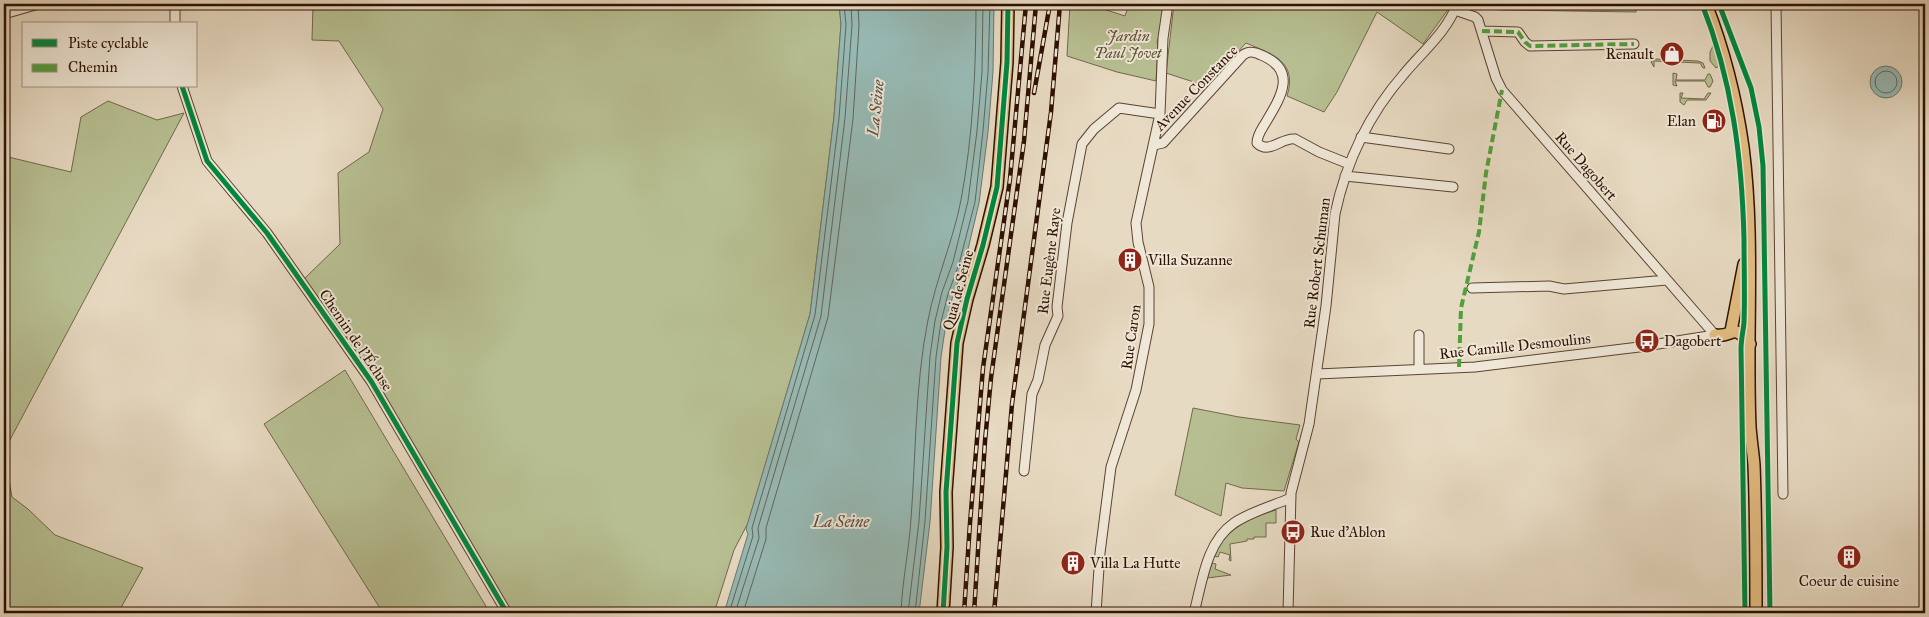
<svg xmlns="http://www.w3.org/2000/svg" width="1929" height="617" font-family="'IM FELL Great Primer',serif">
<rect width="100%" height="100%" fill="#e7dac2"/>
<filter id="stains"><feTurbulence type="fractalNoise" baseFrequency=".004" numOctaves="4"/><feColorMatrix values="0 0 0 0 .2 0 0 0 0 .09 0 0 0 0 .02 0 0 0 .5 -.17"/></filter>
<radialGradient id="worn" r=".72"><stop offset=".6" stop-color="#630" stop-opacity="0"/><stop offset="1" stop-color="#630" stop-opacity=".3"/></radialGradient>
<path fill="#b7bf92" stroke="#72684a" d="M313,4h526l2,20 -7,93 -24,197 -62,209 -14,27 -20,63h-203l-171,-287 -36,-47 36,-35 -2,-71 31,-21 14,-43 -44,-68 -27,-1z
M1070,4h18l37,12 4,-12h35l-5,32 -2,6 1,4 -2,35 -39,-9 -50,-16z
M1174,4h27l18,5v-5h233l-29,40 -46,-32 -40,80 -13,20 -37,-16c11,-35 -15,-42 -41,-53l-40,43 -40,-13z
M1486,4h150v8l-132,-2 -19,-1z
M1713,46l6,20 -3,2 -6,-7v-9z
M1655,59l43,2 5,2 2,5h-2l-3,-5 -46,-2v6l-3,-5z
M1673,73l4,1 -1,6h29l3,-6h2l3,7 -3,6h-2l-3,-6h-30l2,5 -4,-1z
M1680,93h3l-2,5 23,1 4,-6h3l-5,7h-19l-3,5 -4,-3z
M108,101l49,19 27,-7 -180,338v-295l67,16 10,-55z
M345,370l145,243h-107l-119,-189z
M1193,408l46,9 61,8 -4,14 3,3 -15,49 -42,-3 -16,-5 -5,33 -46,-21z
M4,452l8,45 16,12 27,26 88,33 -25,45h-114z
M1276,510v13h-10v14h-12v2h-7v2l-17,3 1,17 -2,-1 1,-5 -10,-3 -2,5 -4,-1c11,-27 36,-38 62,-46z
M1212,563l4,1 -1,5 16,6 -24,3z"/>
<path fill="#97bab5" stroke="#6d766d" d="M839,4h155l-1,68 -5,60 -9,71 -15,63 -11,29 -7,28 -5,34 -11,165 -11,91h-195l24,-79 -2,-5 64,-215 24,-197 7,-93z
M1870 82a16 16 0 1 1 32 0a16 16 0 1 1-32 0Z"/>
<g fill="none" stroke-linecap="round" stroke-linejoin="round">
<path stroke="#62655b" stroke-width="1" d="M1875 82a11 11 0 1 1 22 0a11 11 0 1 1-22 0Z
M729,613l24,-77 -1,-8 63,-213 24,-197 7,-93 -2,-21
M735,613l24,-75 -1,-10 63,-212 24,-198 7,-93 -1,-21
M743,613l23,-74v-11l62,-211 25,-198 6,-93 -1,-22
M901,613c1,-31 8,-62 10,-94 5,-65 4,-135 17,-199 8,-41 25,-79 33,-120 12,-64 15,-131 15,-196
M908,613l11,-92 11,-165 5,-35 7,-29 11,-30 15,-61 9,-70 5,-59 1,-68
M915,613l10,-92 11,-164 5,-35 7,-28 11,-30 16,-62 8,-71 5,-59 2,-68"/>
<defs>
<path id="minor" d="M1776,4l7,490
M1455,10l20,7 3,3 18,58 6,12 213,245
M4,14l35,-10
M175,24v-20
M1482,31l36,1 7,10 5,4 104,-2
M182,86l25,75 60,72 104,148 136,232
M1361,137l88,12
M1154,145l9,-2 80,-88c6,-5 12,-3 18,0 37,15 20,42 5,67 -4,7 -9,13 -9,21 12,12 25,-6 38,-4l24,13 30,12
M1345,176l108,11
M1472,288l77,-2 15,3 103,-9
M1419,335v34
M1317,374l158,-7 164,-20 76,-12
M1024,471l8,-77 6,-14 7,-35 13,-29 -1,-9 10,-84 15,-79 12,-15 25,-21 41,6
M1096,613l4,-60 11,-86 25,-77 13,-66v-37l-11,-45 -2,-19 24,-109 3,-76 5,-34
M1194,613c8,-30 12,-71 40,-90 16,-11 38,-17 57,-25
M1288,613l3,-120 18,-69 17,-118 9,-92c11,-52 34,-100 69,-140 18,-22 43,-42 53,-70"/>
<path id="major" d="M1706,4c18,46 30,94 37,143 12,93 3,187 7,280 1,13 3,26 4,38 2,49 2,99 2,148
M1731,331l13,-67
M1715,335c19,3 17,-14 35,9
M943,613l4,-66 -1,-55 11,-149 10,-44 16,-54 14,-58 10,-125 1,-58"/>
</defs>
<use href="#minor" stroke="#5c4231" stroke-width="11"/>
<use href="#major" stroke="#2e1001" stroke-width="14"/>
<use href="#minor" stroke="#efe7d7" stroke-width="9"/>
<use href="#major" stroke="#e4bd81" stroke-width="11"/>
<defs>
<path id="rail" d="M1034,93l16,-89
M964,613l6,-90 13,-155 27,-189 16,-175
M974,613l11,-172 6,-63 33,-237 12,-137
M994,613l18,-209 39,-292 9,-108"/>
</defs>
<use href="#rail" stroke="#2e1001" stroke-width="4.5"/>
<use href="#rail" stroke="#efe7d7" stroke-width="2.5" stroke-dasharray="8" stroke-linecap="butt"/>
<path stroke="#52a03c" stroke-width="4" stroke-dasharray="8 4" stroke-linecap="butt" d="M1482,31l36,1 7,10 5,4 104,-2
M1459,367l2,-59 18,-76 7,-59 16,-83"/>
<defs>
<path id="cycleway" d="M1702,4c30,75 40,154 42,235 0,28 1,56 0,84 -1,9 -3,17 -3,26l4,264
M1719,4l32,84 8,39 4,39 7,447
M182,86l25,75 60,72 104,148 136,232
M943,613l4,-66 -1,-55 11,-149 10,-44 16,-54 14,-58 10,-125 1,-58"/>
</defs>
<use href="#cycleway" stroke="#efe7d7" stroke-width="8"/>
<use href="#cycleway" stroke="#00873e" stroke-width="5"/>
</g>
<defs>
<symbol id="shop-disc" viewBox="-11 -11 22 22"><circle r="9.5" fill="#8f2418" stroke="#efe7d7"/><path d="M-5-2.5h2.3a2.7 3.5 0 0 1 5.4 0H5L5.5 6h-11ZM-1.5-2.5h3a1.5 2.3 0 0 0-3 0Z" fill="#fff"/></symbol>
<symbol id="fuel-disc" viewBox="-11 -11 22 22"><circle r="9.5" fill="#8f2418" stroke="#efe7d7"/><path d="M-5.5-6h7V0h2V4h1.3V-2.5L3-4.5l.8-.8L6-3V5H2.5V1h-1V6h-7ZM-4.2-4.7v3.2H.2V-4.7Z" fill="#fff"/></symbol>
<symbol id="building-disc" viewBox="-11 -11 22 22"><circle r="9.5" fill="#8f2418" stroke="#efe7d7"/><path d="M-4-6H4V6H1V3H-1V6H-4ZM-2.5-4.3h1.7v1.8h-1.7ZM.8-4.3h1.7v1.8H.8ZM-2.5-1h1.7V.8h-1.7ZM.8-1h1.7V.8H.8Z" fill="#fff"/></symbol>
<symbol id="bus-disc" viewBox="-11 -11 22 22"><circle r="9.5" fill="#8f2418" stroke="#efe7d7"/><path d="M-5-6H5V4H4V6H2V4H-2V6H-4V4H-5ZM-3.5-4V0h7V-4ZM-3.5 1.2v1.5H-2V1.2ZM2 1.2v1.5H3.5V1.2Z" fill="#fff"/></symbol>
</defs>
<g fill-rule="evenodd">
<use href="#shop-disc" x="1658" y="40" width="28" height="28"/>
<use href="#fuel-disc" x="1700" y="107" width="28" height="28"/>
<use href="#building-disc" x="1116" y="246" width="28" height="28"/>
<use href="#bus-disc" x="1633" y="327" width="28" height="28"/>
<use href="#bus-disc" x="1279" y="518" width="28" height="28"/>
<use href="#building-disc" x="1835" y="543" width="28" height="28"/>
<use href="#building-disc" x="1059" y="549" width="28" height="28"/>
</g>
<g text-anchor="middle" stroke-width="4" stroke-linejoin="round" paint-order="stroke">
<g font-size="15" font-style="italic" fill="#5e4d34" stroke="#efe7d7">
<text x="1128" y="41">Jardin<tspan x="1128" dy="17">Paul Jovet</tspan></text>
</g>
<g font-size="15" fill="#2e1001" stroke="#efe7d7" text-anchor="start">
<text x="1654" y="59" text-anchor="end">Renault</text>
<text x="1696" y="126" text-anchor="end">Elan</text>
<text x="1148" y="265">Villa Suzanne</text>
<text x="1664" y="346">Dagobert</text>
<text x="1310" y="537">Rue d'Ablon</text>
<text x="1090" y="568">Villa La Hutte</text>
<text x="1849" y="586" text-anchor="middle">Coeur de cuisine</text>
</g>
<g font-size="15" fill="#2e1001" stroke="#efe7d7">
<text transform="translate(1196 88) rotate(-46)" y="5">Avenue Constance</text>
<text transform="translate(1586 166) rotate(49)" y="5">Rue Dagobert</text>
<text transform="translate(1049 261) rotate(-83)" y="5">Rue Eugène Raye</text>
<text transform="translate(1317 263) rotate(-83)" y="5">Rue Robert Schuman</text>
<text transform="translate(958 290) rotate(-75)" y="5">Quai de Seine</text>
<text transform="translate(1131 337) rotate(-82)" y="5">Rue Caron</text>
<text transform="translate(356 340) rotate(56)" y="5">Chemin de l'Écluse</text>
<text transform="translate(1515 346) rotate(-6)" y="5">Rue Camille Desmoulins</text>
</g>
<g font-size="16" font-style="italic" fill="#534c40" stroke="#efe7d7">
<text transform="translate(875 108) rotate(-84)" y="6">La Seine</text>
<text x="841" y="527">La Seine</text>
</g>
</g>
<rect width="1929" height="617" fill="none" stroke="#e7dac2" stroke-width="20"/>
<rect x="5" y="5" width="1919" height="607" fill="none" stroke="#2e1001" stroke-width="2.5"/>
<rect x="10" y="10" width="1909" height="597" fill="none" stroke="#2e1001"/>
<rect x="22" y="22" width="175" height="65" fill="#efe7d7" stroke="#a29181"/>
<rect x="32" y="39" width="25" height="8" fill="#00873e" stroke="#a29181"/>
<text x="68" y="48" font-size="15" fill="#2e1001">Piste cyclable</text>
<rect x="32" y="64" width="25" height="8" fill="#52a03c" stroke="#a29181"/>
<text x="68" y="72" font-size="15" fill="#2e1001">Chemin</text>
<rect width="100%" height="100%" filter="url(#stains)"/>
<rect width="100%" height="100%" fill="url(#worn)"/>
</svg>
